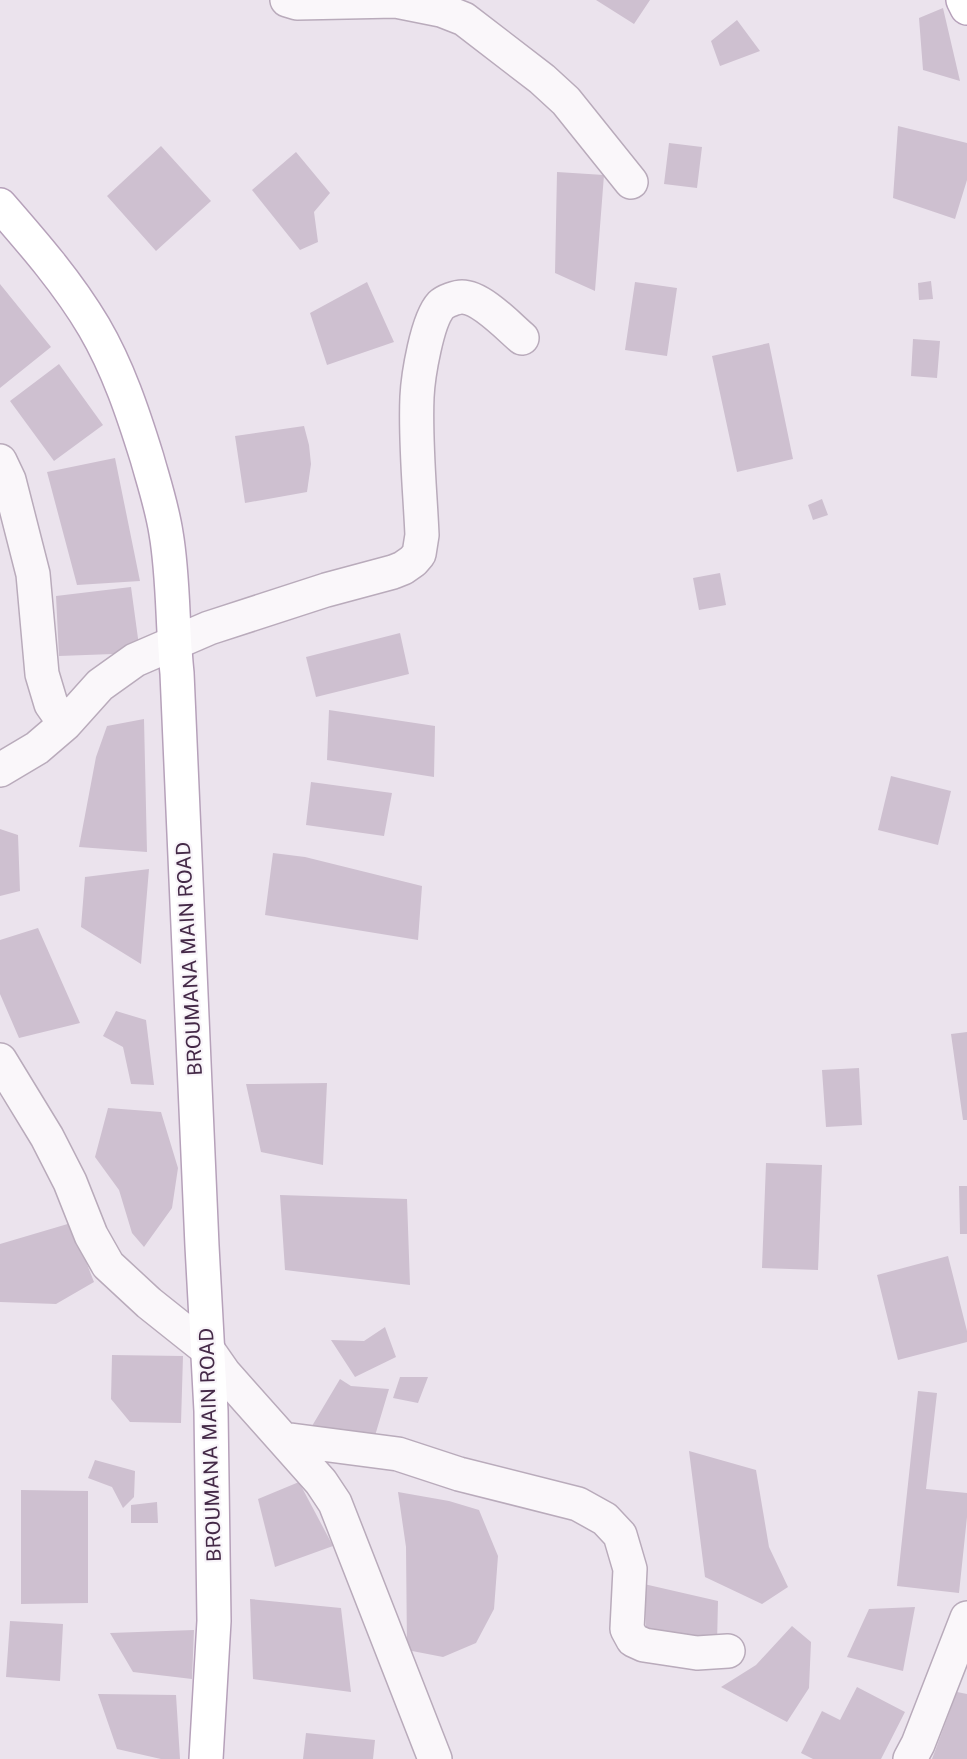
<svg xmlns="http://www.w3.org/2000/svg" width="967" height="1759" font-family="'Public Sans',sans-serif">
<rect width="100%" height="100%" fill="#ebe3ed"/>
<path fill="#cec0d0" d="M596,0h54l-16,24z
M943,8l17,73 -37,-11 -4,-52z
M737,20l23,31 -40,15 -9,-25z
M898,126l69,17v37l-12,39 -62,-21z
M669,143l33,4 -5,41 -33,-4z
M161,146l50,55 -55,50 -49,-55z
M296,152l34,41 -16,19 4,30 -18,8 -48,-60z
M557,172l47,3 -9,116 -40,-18z
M931,281l2,18 -14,1 -1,-17z
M367,282l27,60 -67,23 -17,-52z
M635,282l42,6 -10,68 -42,-6z
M0,284l51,63 -51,41z
M913,339l27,2 -3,37 -26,-2z
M769,343l24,116 -56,13 -25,-116z
M59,364l44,61 -49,36 -44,-60z
M304,426l5,19 2,19 -4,28 -62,11 -10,-67z
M115,458l25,123 -63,4 -30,-113z
M822,499l6,16 -15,5 -5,-15z
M720,573l6,32 -27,5 -6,-32z
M131,587l9,66 -81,3 -3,-60z
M400,633l9,41 -93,23 -10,-40z
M329,710l106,16 -1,51 -107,-17z
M144,719l3,133 -68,-5 17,-90 11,-31z
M891,776l60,15 -13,54 -60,-15z
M311,782l81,11 -8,43 -78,-11z
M0,829l18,6 2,56 -20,5z
M273,853l32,4 117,29 -4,54 -153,-25z
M149,869l-8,95 -60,-37 4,-50z
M38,928l42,95 -61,15 -19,-44v-54z
M116,1011l30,9 8,65 -23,-1 -8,-37 -20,-11z
M967,1032v88h-4l-12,-86z
M859,1068l3,57 -36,2 -4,-57z
M327,1083l-4,82 -62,-13 -15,-68z
M108,1108l53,4 17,56 -6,40 -28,39 -12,-14 -13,-43 -24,-33z
M766,1163l56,2 -4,105 -56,-2z
M959,1186h8v48h-7z
M280,1195l127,4 3,86 -125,-15z
M71,1223l23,59 -38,22 -56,-2v-58z
M948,1256l19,75v11l-69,18 -21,-85z
M385,1327l11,30 -41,20 -24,-37 33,1z
M112,1355l71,1 -2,67 -51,-1 -19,-23z
M400,1377h28l-10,26 -25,-5z
M340,1379l11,7 38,3 -18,60 -59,-23z
M918,1391l19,2 -11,96 41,4v24l-8,76 -62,-7z
M689,1451l67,19 13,77 19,40 -26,17 -57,-27z
M95,1460l40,11 -1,26 -11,11 -11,-21 -24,-9z
M299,1482l34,64 -58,21 -17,-68z
M21,1490l67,1v112l-67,1z
M398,1492l51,9 30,9 19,46 -4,53 -18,34 -33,14 -36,-7 -1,-103z
M157,1502l1,21h-27v-18z
M644,1584l74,17 -1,43 -71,-13z
M250,1599l91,9 10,84 -98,-13z
M915,1607l-12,64 -56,-14 22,-48z
M10,1621l53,3 -3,57 -54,-4z
M792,1626l19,16 -2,46 -22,34 -66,-35 35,-22z
M194,1630l-2,49 -59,-7 -23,-39z
M857,1687l48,25 -24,47h-68l-12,-6 21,-42 18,9z
M957,1692l10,2v65h-35z
M98,1694l78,1 4,64h-19l-44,-10z
M306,1733l69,7 -2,19h-70z"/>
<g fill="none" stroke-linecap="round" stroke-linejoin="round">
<defs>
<path id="minor" d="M287,0l10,3 99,-2 45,9 23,9 78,60 24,22 65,81
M0,461l9,19 24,94 9,100 9,30 14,20
M0,770l37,-22 28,-24 35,-39 35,-25 74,-32 117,-38 67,-18 10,-4 10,-7 6,-7 3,-19c-2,-45 -7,-93 -5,-138 1,-21 10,-77 24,-92 4,-4 16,-8 21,-8 19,0 46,29 60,41
M0,1060l47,77 23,45 21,53 17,30 41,38 59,47 16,23 97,109 14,21 100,256
M283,1439l115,15 61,20 119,30 27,15 15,16 10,34 -3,60 6,11 11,5 53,8 31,-2
M910,1759l8,-15 49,-126"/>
<path id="major" d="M963,0l4,8
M0,205c34,39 68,78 94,122 24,41 39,86 53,131 7,25 15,49 19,75 8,46 6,94 11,140l25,573 9,165 3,210 -8,138"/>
</defs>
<use href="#minor" stroke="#b9abbb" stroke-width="36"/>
<use href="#major" stroke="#b6a1ba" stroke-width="36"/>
<use href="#minor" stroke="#faf7fa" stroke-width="33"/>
<use href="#major" stroke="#fff" stroke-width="33"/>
</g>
<g text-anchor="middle" stroke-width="4.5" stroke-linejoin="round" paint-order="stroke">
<g font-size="20" fill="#442947" stroke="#f8f4f9">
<text transform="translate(189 959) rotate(-93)" y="7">BROUMANA MAIN ROAD</text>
<text transform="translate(210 1445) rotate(-92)" y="7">BROUMANA MAIN ROAD</text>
</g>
</g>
</svg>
